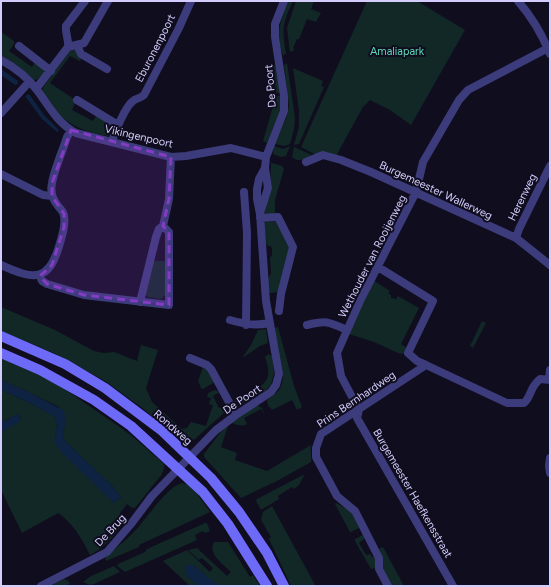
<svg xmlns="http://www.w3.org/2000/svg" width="551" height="587" font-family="Figtree,sans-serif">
<rect width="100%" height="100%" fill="#100d1e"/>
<path fill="#112827" d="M288,1h5c-11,24 -11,27 -7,53l-3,1c-8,-19 -2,-37 5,-54z
M296,1h18l-3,8 10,4 -5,9 -9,-3 -8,20h-2l-4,9 2,2 -5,2 -3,-24z
M367,1h50l48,29 -54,95 -21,-15 -20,-10 -7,7 -27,49 -20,-1 -15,-8z
M1,32l13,9v3l-5,7 23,16 3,-5 11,8 -2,6 -2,-1 -4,4 -4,1 -11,-10 -22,-15z
M74,50h3l5,8 -2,3 -10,-5 -20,27 24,16 1,4 -3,7 21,11 3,-5 5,1 12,10 -1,7 -4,2c-27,-5 -42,-11 -60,-34 -4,-6 -8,-9 -4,-16l26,-35z
M287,63l8,54 -1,12 -4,15 -6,2 -9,-2 12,-28 2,-10 -5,-41z
M273,65h2l5,28h-4z
M293,68l30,13 -2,5 3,1 -25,57 -5,1 5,-18v-16z
M276,96h5v13l-14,34 -4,-2z
M274,146l9,3 7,-3 -4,10 -5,1 -8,-3z
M294,147l18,8c-7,4 -13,8 -20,2z
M271,163h1l10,3 2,3 -9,31v15l-11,-1 6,-26z
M267,222h11l12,22 -10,48 -11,1 -1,-14 3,-6 -1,-16 2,-1v-8l-2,-2h-2l-2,-3 -2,-20z
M153,261h13l-1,34 -4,4 -13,-2 -3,-3z
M373,280l17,11 -2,2 3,2v3l5,1 2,-3 21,12 -18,36 6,4 -4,6 -5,-1 -24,-11 -25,-8z
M1,307l54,23 39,21 10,2 10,-1 23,9 4,-16 17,5 -12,38 6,14 30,27 5,-1 4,-6 15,4 7,-21 -4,-1 2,-6 -4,-1 1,-4 7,-3 5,2 -7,4 6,12 7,-2v5l-31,28 -6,2 -8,-1 -40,-33 -36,-26 -51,-28 -53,-22z
M482,321l4,2 -13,25 -3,-2z
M278,327l16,59 8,21 -5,3 -5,-10 -20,10 -2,-3 -1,1 -2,-7c2,-4 4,-4 8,-7 6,-5 8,-12 8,-19l-9,-47z
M266,329l2,14 -8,3 -18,12 9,-13 7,-15z
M268,354l4,2 2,17 -3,12 -8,8 -23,12 -5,-1 -2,-2c10,-6 33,-15 35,-26 1,-7 -1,-13 -3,-19z
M1,357l32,13 30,18 51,35 18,13 32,28v4l-2,6 -27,34h-3l-5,-4 -7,9 5,5v2c-9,14 -19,27 -35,35 -8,-16 -17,-32 -32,-42l-36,20 -21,-43v-58l20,-12 -3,-6 -17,9v-33l27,12 27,15 2,9 -2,10 59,67 7,-6 -9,-11 -48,-46 -1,-4 2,-17 -6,-12 -31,-15 -27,-12z
M203,367l4,1 7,13 -1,2 -10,6 -2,-1 -3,-7z
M257,405l5,3 3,7 -4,-6 -17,9 3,6c-5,3 -10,1 -15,-1l-4,3 -7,21 16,6 -2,7 32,11 44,-26c-1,6 1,12 0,17l-34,19 -36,17 -37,-41v-3l22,-29z
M305,474l-6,11 -5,4 -2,-2 -14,9 1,3 -18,11 -5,-9 1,-2z
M182,483l9,2 19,27 -71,33v2l-33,14 -1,-3c9,-9 19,-16 28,-25 12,-12 34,-47 49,-50z
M336,503l15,8 8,17 -8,4h-1l-15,-28z
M272,506l42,77 1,3h-24l-22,-47 2,-2 -10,-17 2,-8z
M205,523h2l3,8 -5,2 -2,-2 -8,4 2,5 -72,32 -8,-6 1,-2 27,-12 2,-3z
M363,535l2,3 -6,5 7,12 4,-1 2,3 3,-1v12l-4,1 -16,-28v-2z
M214,542h14l22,35 3,-2 7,11h-39l-9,-4 -18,-16 -9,8 13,12h-8l-27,-25 24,-11 23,22 3,-4 -11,-10 -3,2 -11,-10 9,-2 30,28 4,-4c-7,-7 -24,-18 -17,-30z
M383,547l21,39h-12l-9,-16 -1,-14 -3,-7z
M114,566l6,6 -26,12 -4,1 -7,-3 8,-6z
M64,579l3,1 3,3 -4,3h-17z"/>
<path fill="#0e2341" d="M1,69l17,12v3l-3,1 -14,-10z
M29,94l15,21 14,14 1,2 -2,1 -15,-13 -17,-23z
M1,380l27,12 35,18c5,10 -1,20 1,30l48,46 9,11 -7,6 -54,-52 -6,-10 3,-15 -2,-9 -27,-15 -27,-12z
M18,414l3,7 -20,11v-9z
M189,564c11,4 20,16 32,22h-23l-13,-12v-7z"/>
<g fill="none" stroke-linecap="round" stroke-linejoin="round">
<path stroke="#3c3b7b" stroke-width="8" d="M85,1l-19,25c-1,7 3,14 2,21l16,-4 24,-42
M518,1c14,16 24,33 32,53
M77,45l4,9 26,15
M19,46l32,25
M1,60c13,7 27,18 36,30 12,16 20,33 39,43l95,24 15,-1 45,-8 35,9
M36,89l32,-42
M77,100l41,25
M1,113l28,-31
M112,141c3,-9 13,-34 21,-40 3,-3 7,-2 11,-6l34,-65 13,-29
M306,162l17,-7 18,5 30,12 145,66 34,27
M1,174l42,21 9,1
M244,192l3,41 -1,92
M260,213l8,-25 -3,-20
M260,218l18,-1 15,30 -12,47 -2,17
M516,238l3,-9 31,-63
M1,265c33,15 48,18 59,-22 2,-8 6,-17 4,-27 0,-4 -3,-6 -6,-10 -5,-6 -8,-14 -6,-23 2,-13 11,-33 15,-46l4,-7
M378,267l55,34 -25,52 9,8 9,4
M40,276l2,5 5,3 37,11 85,10v-73l-6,-6
M140,302l16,-65 3,-8 4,-3 6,-27 2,-42
M230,320c14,4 25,6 39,3
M307,325c20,-5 22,-3 40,5
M190,358l17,7 4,4 25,46
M549,380l1,-10
M550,458l-1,8 1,7
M41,586l66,-34 24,-28 21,-28 64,-66 20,-15 35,-23 5,-7 3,-11 -13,-73 -6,-87 -3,-15v-10l2,-10 6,-11 1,-11 18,-46v-15l-9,-59v-13l9,-23
M388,586l-9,-17v-11l-24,-47 -18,-15 -21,-39v-9l5,-14 105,-69 81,38h17c8,-7 5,-15 16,-24l10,1
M453,586l-96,-168 2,-8 -18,-34 -4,-23 24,-54 55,-107 7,-30 36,-62 9,-10 82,-43"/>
<path stroke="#6c6af7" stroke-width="10" d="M1,336l64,28 40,24 56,42 50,48 28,34 28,41 17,33
M1,353l39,17 54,30 37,26 72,66 25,32 39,62"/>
</g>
<path fill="#843cc5" fill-opacity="0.2" stroke="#843cc5" stroke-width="3" stroke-dasharray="8 5" stroke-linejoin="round" d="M71,130l100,27 -2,42 -6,27 6,6v73l-85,-10 -37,-11 -7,-8 12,-11 12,-38v-13l-12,-18v-13z"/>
<g text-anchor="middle" stroke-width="4" stroke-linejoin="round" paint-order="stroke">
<g font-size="11" fill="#d2cdfc" stroke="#100d1e">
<text transform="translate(155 48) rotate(-63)" y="4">Eburonenpoort</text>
<text transform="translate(270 86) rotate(-95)" y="4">De Poort</text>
<text transform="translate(139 136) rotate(13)" y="4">Vikingenpoort</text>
<text transform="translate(436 190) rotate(25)" y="4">Burgemeester Wallerweg</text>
<text transform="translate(522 197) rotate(-64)" y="4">Herenweg</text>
<text transform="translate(372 256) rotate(-63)" y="4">Wethouder van Rooijenweg</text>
<text transform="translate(242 399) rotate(-34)" y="4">De Poort</text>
<text transform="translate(356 399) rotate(-34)" y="4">Prins Bernhardweg</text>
<text transform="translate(173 427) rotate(41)" y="4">Rondweg</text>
<text transform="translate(413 493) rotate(60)" y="4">Burgemeester Haefkensstraat</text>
<text transform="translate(110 530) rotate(-47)" y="4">De Brug</text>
</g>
<g font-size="11" fill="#5ed7b8" stroke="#100d1e">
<text x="397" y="55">Amaliapark</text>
</g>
</g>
<rect width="551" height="587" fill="none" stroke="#d2cdfc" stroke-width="4"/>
</svg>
